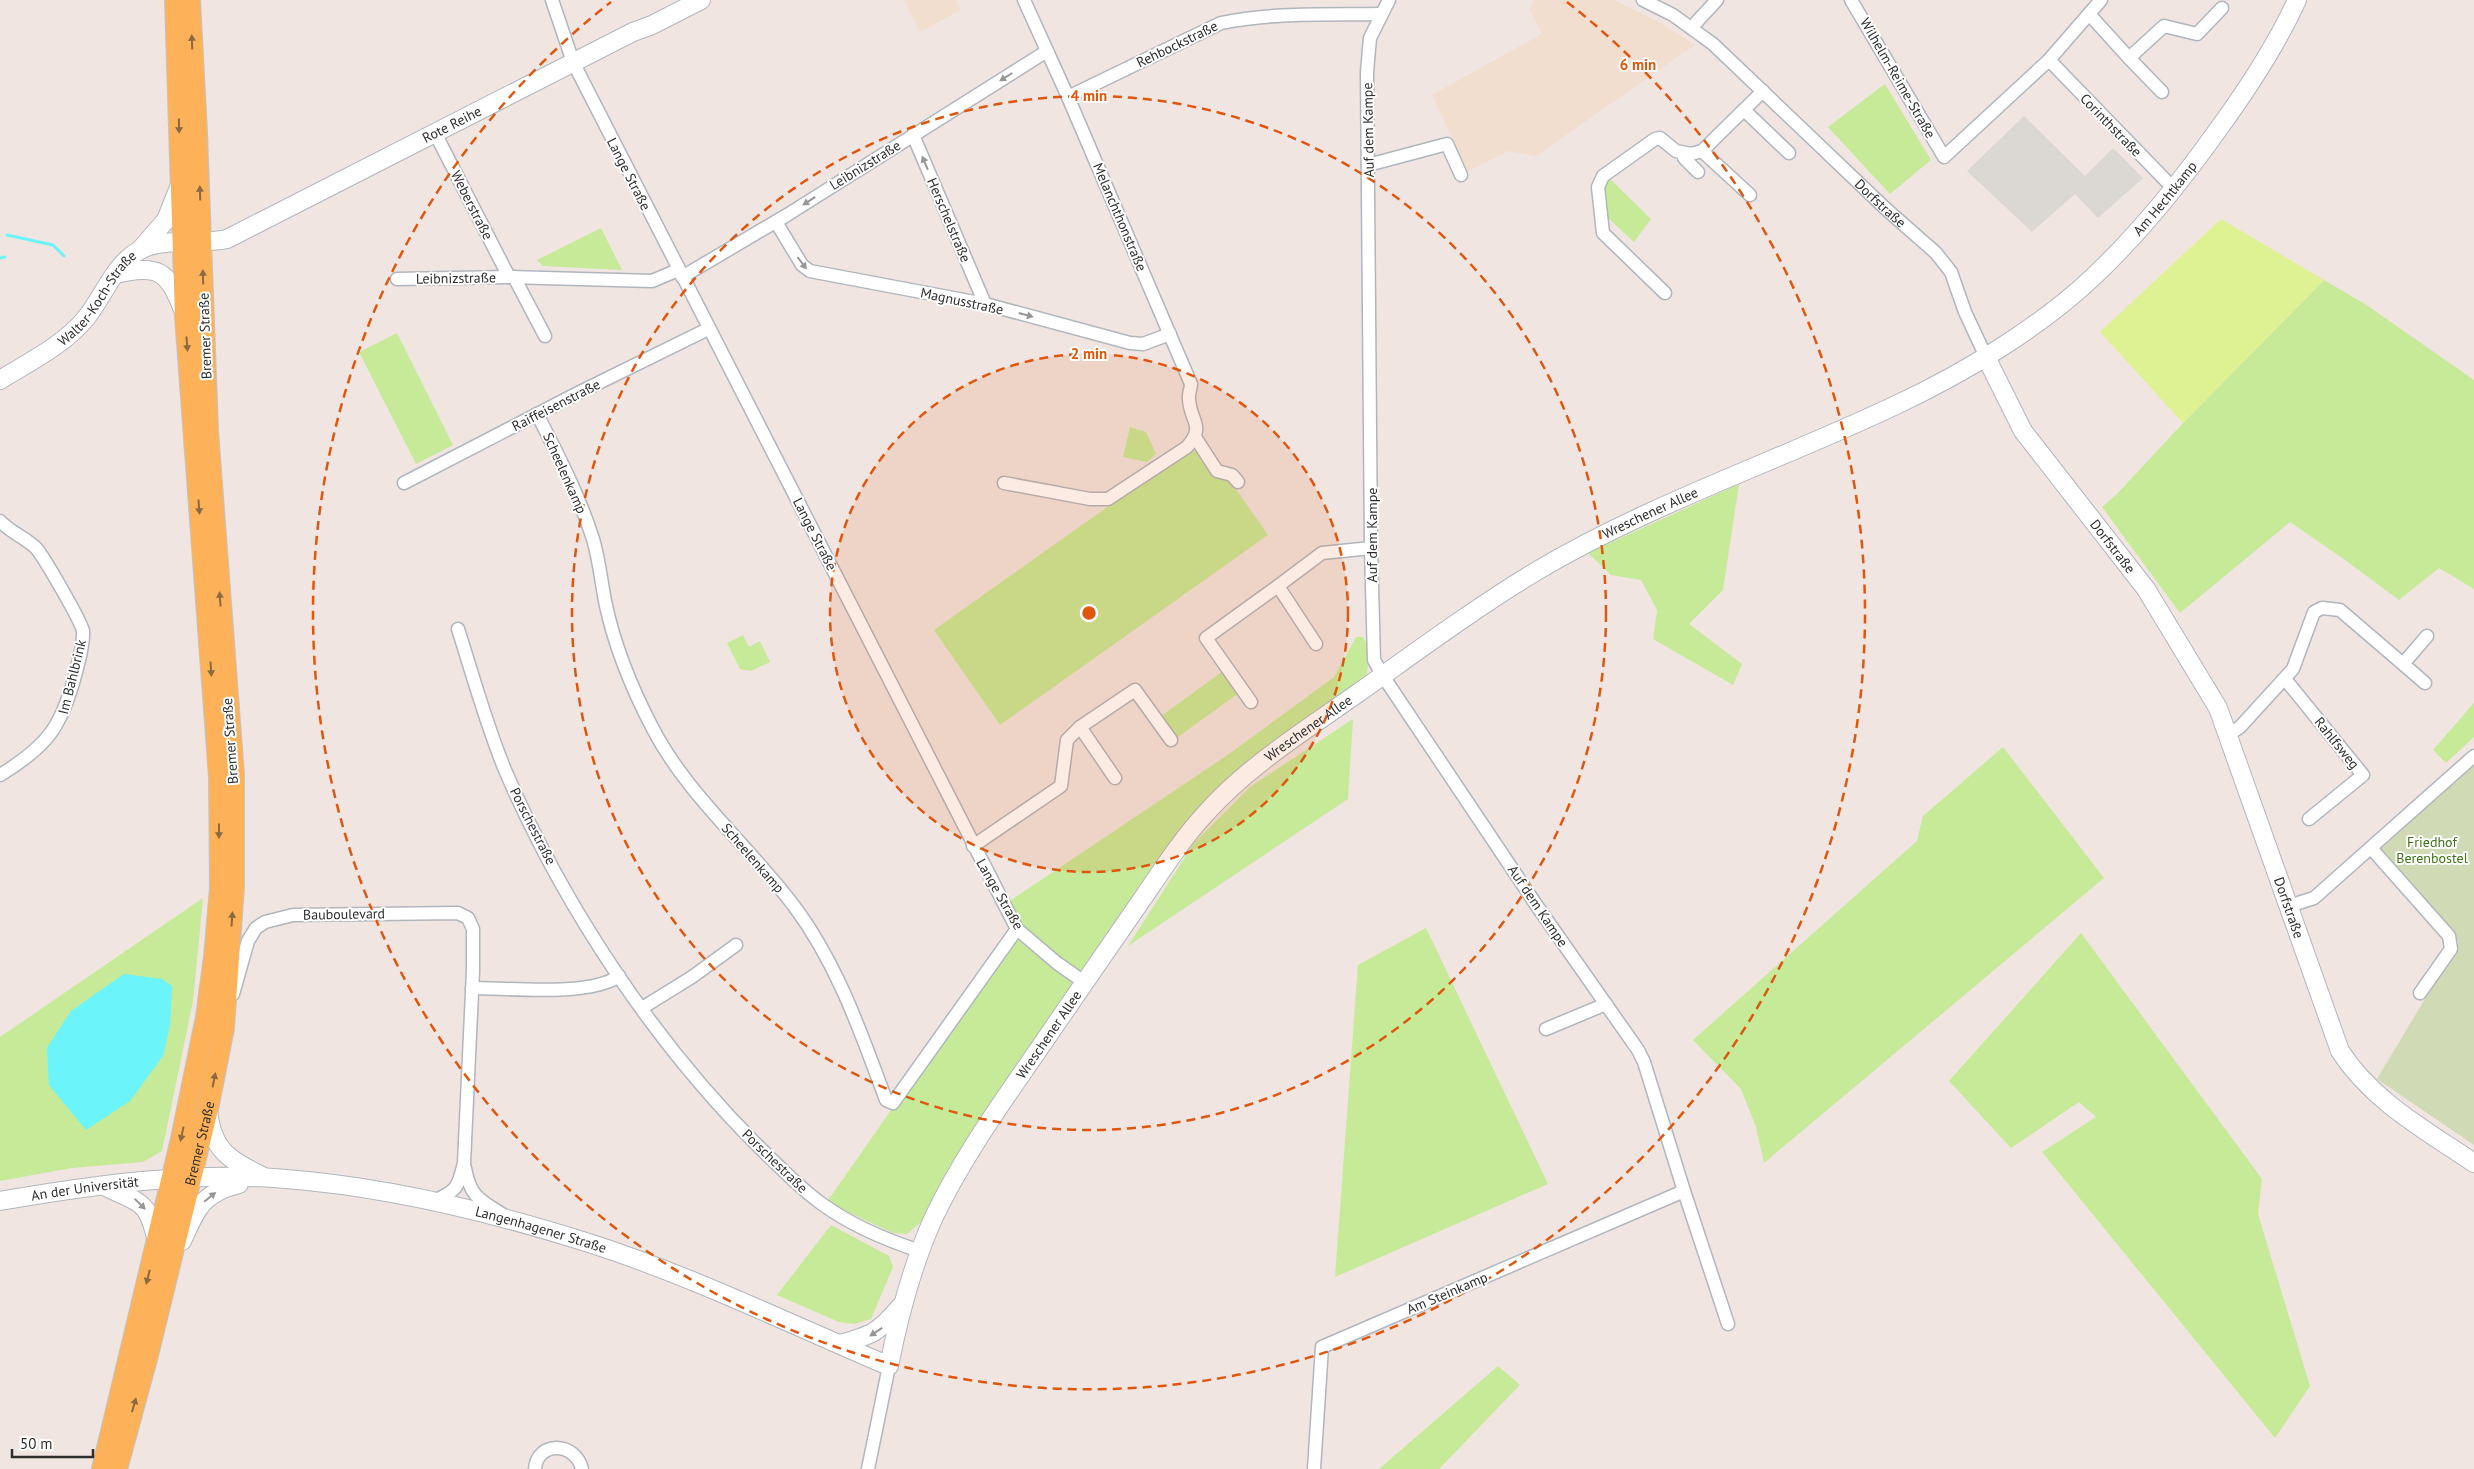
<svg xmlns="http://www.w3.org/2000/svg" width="2474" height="1469" font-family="'PT Sans',sans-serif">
<rect width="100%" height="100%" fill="#f0e5e0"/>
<path fill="#f2dece" d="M904,0h52l5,10 -41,22z
M1534,0h80l47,23 34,22 -159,111 -27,-5 -41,20 -36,-76 110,-61 -13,-26z"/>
<path fill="#c7ea98" d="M1885,84l46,76 -41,34 -62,-67z
M1609,178l42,41 -17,23 -28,-26 -2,-27z
M601,228l21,42 -79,-4 -6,-6z
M2324,280l41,24 109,76v209l-35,-21 -40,32 -54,-40 -55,-38 -110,91 -78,-106 15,-13 66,-71z
M397,333l56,112 -37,19 -57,-112z
M1130,427l16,5 10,22 -9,8 -24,-5z
M1198,449l31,30 39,56 -268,190 -66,-95 193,-137z
M1739,484l-16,106 -34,34 53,40 -9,21 -80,-46 4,-29 -16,-30 -30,-5 -23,-22z
M743,635l6,12 11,-6 10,21 -19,9 -11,-2 -13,-26z
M1356,637h7l6,12 -2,26 -76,58 -151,155 -153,220 -66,114 -14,12 -14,-1 -66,-31 83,-119 102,-134 -4,-47 221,-148 105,-77z
M1223,671l16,22 -64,46 -15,-22z
M2474,703v34l-28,26 -13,-13z
M1353,719l-5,80 -220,147 66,-103 56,-56z
M2003,747l101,131 -340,285 -8,-36 -15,-38 -48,-49 224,-199 6,-25z
M203,898l-10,103 -31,150 -19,11 -71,6 -72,13v-144z
M1426,928l122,256 -213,93 23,-312z
M2081,933l181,246 -4,35 52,172 -35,52 -233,-286 54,-35 -17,-15 -68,46 -62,-67z
M831,1225l58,31 4,11 -22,52 -17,5 -15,-2 -62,-27z
M1498,1366l22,19 -81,84h-60z"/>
<path fill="#d0dbb5" d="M2474,756v389l-97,-66 82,-137 -88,-94z"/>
<path fill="#dff293" d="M2221,219l103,61 -141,143 -83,-91z"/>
<path fill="#dbd7d3" d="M2024,116l61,60 28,-28 30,30 -45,40 -23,-24 -43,38 -65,-61z"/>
<path fill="#6bf4f9" d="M124,974l38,5 10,7 -2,40 -7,30 -33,45 -44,29 -37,-45 -2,-37 24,-37z"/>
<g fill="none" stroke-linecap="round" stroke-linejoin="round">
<path stroke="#6bf4f9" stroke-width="3" d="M7,235l46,10 11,11
M0,258l5,-1"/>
<defs>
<g id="street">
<path d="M552,0l21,62 444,867 40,34 27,19"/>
<path d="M1389,0l-19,38 -3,34 4,476 3,112 9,16 154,230 101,144 6,12 40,129 44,133"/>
<path id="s1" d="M1643,0l30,15 40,29 173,165 50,44 15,19 14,40 21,45"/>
<path d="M1851,0l93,157 105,-97 52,-60"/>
<path d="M2089,14l40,44 35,-32 33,8 25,-26"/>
<path d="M1692,27l25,-27"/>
<path d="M2129,58l33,34"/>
<path d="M2049,60l125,129"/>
<path d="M1068,97l153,-74c52,-11 108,-8 161,-9"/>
<path d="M1744,110l45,43"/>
<path d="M435,133l74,144"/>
<path d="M913,135l72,169"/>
<path d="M1702,151l48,44"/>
<path d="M1684,153v5l14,14"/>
<path d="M1368,165l79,-21 14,31"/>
<path d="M776,222l26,43 8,6 175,33 145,39 13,1 27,-10"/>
<path d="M514,277l31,59"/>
<path d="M682,277l105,-62 260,-164"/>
<path d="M397,279l112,-2 143,4 26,-11"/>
<path d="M1665,293l-62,-60 -5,-46 5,-11 52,-37 5,-1 16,13 15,3 11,-3 61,-60"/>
<path d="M537,414c21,41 42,81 56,125 6,20 8,41 12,62 9,44 27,88 48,128 35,67 96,117 141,177 44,59 67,127 92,194l7,3 124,-174"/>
<path d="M1195,437l22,34 15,4 6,7"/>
<path d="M404,483l172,-89 132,-65"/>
<path d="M1004,483l86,16h18l79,-52c19,-22 3,-25 2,-48 -1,-5 2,-10 2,-15l-123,-287 -44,-97"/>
<path d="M0,521c10,11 26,17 36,27 8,9 45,73 47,83 1,13 -4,29 -7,41 -14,54 -28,74 -76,103"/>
<path d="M458,629c15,47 28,95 47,141 58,135 148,271 252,375 21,20 41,42 65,59 29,21 64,36 98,47"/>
<path d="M1316,644l-38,-58 44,-33 49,-5"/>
<path d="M2403,664l22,19"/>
<path d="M2285,679l78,96 -54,44"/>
<path d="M1251,702l-45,-64 72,-52"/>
<path d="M2228,735l12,-8 53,-58 21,-57 8,-4 18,2 63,54 24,-28"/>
<path d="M1115,778l-35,-51 55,-37 36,50"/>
<path d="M973,846l88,-60 6,-46 13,-13"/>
<path d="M2371,848l78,88 2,13 -31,44"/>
<path d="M2289,906l25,-8 160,-142"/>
<path d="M472,988c37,0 118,9 147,-12"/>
<path d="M233,994l15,-53 8,-13 9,-6 28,-7 165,-2 10,5 5,11v42l-9,192c-6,25 -7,28 -32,39"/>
<path d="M642,1008l50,-31 44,-32"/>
<path d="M1546,1029l60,-25"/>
<path d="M465,1168c5,28 14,32 37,46"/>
<path d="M535,1469c2,-28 40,-28 47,0"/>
<path d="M868,1469l21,-103"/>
<path d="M1314,1469l8,-122 362,-156"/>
</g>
<g id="secondary">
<path d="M141,249l25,-29 14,-35"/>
<path d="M115,274c44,-9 52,-5 69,38"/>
<path id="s2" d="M1986,357l37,74 123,158 72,119 122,343c32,50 87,80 134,112"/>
<path id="s3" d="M0,380c29,-18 64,-35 86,-62 18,-22 28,-54 54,-68 23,-13 61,-5 87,-11l406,-207 19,-7 49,-25"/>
<path d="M208,1110c4,40 20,49 54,66"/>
<path d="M106,1187c35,17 41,12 51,54"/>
<path id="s4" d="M0,1201c92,-16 192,-30 286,-22 103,8 205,33 303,64 103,33 201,81 300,123 10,-51 23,-100 44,-147 33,-70 82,-134 125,-198 29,-42 58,-84 87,-126 19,-28 38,-57 61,-82 43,-48 100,-83 152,-120 58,-41 116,-84 177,-121 114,-68 241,-110 361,-167 66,-31 142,-76 196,-127 47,-44 88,-95 125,-147 30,-41 59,-85 80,-131"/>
<path d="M182,1241c15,-33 20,-48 57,-57"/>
<path d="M840,1344c32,-9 38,-11 60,-37"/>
</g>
<g id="primary">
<path d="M102,1469l79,-330 25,-122 8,-60 6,-69 -1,-111 -34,-461 -10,-316"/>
<path id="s5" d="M117,1469l31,-114 60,-246 16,-81 10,-142v-111l-26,-344 -11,-298 -7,-133"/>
</g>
</defs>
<use href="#street" stroke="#b0b6be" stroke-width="15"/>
<use href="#secondary" stroke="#b0b6be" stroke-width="20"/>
<use href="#primary" stroke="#c4c4c4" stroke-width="22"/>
<use href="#street" stroke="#fff" stroke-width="12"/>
<use href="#secondary" stroke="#fff" stroke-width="18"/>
<use href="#primary" stroke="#fdb158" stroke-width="20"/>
</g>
<defs><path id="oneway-solid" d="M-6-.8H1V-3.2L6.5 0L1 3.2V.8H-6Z" transform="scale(1.25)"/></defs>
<g fill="#8b6941">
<use href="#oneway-solid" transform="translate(192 42) rotate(-92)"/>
<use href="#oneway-solid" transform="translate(179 126) rotate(89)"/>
<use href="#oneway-solid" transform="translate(200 193) rotate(-92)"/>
<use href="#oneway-solid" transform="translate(203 277) rotate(-92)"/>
<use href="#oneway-solid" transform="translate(187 344) rotate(86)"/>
<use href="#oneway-solid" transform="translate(199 507) rotate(86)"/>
<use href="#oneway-solid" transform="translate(220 599) rotate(-94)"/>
<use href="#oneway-solid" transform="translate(211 669) rotate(86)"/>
<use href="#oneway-solid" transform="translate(219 831) rotate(90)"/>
<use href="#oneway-solid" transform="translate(232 919) rotate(-86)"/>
<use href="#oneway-solid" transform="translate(214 1080) rotate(-79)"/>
<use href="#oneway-solid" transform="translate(182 1134) rotate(102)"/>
<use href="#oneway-solid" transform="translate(148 1277) rotate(104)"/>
<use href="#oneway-solid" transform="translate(134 1405) rotate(-74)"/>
</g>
<g fill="#969696">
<use href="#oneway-solid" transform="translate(1006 77) rotate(148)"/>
<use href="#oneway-solid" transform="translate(925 163) rotate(-113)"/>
<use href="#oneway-solid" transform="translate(809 201) rotate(147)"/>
<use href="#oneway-solid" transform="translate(802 263) rotate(53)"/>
<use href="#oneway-solid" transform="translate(1026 315) rotate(15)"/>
<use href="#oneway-solid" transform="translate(210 1197) rotate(-39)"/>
<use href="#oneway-solid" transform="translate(140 1204) rotate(44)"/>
<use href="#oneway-solid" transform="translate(876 1332) rotate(147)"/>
</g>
<circle cx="1089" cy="613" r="259" fill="#df570e" fill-opacity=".12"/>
<g fill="none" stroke="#df570e" stroke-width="2.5" stroke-dasharray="9 6">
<circle cx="1089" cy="613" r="259"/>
<circle cx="1089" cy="613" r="517"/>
<path d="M1567 2A776 776 0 1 1 611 2"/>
</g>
<g text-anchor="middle" stroke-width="4" stroke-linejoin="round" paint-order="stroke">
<g font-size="14" fill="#2e2e2e" stroke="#fff">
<text transform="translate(1177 44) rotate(-26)" y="5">Rehbockstraße</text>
<text transform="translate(1898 78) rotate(60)" y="5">Wilhelm-Reime-Straße</text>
<text dy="5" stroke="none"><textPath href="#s3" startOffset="535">Rote Reihe</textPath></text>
<text transform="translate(2111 125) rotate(46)" y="5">Corinthstraße</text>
<text transform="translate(1368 130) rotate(-91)" y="5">Auf dem Kampe</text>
<text transform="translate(865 165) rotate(-32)" y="5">Leibnizstraße</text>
<text transform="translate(629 174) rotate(63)" y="5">Lange Straße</text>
<text dy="5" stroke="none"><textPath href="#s4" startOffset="2715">Am Hechtkamp</textPath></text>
<text dy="5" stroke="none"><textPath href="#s1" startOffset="314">Dorfstraße</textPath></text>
<text transform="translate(472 205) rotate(63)" y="5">Weberstraße</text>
<text transform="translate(1120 217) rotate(67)" y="5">Melanchthonstraße</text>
<text transform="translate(949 220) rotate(67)" y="5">Herschelstraße</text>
<text transform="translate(456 278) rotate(-1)" y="5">Leibnizstraße</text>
<text dy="5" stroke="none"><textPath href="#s3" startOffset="129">Walter-Koch-Straße</textPath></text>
<text transform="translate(962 301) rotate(12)" y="5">Magnusstraße</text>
<text transform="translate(205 336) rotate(-92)" y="5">Bremer Straße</text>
<text transform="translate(556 405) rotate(-27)" y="5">Raiffeisenstraße</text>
<text transform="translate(565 473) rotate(66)" y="5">Scheelenkamp</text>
<text dy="5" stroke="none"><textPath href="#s4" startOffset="2104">Wreschener Allee</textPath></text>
<text transform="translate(815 534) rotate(63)" y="5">Lange Straße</text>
<text transform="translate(1372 535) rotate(-90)" y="5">Auf dem Kampe</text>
<text dy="5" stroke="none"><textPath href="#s2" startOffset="229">Dorfstraße</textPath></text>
<text transform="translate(72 677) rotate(-76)" y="5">Im Bahlbrink</text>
<text dy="5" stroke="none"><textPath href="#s4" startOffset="1699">Wreschener Allee</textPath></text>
<text transform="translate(230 741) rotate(-94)" y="5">Bremer Straße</text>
<text transform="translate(2337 743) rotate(51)" y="5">Rahlfsweg</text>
<text transform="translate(533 826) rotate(63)" y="5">Porschestraße</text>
<text transform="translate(753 858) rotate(49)" y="5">Scheelenkamp</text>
<text transform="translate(1000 894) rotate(60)" y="5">Lange Straße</text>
<text transform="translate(1538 906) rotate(56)" y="5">Auf dem Kampe</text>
<text dy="5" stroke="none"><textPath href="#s2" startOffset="634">Dorfstraße</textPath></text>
<text transform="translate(344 914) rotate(-1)" y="5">Bauboulevard</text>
<text dy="5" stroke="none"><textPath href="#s4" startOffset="1294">Wreschener Allee</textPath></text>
<text dy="5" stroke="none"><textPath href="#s5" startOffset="336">Bremer Straße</textPath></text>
<text transform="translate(775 1161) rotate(44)" y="5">Porschestraße</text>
<text dy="5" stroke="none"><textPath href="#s4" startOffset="86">An der Universität</textPath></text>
<text dy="5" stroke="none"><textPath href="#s4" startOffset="548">Langenhagener Straße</textPath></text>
<text transform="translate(1447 1293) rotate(-23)" y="5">Am Steinkamp</text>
</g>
<g font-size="14" fill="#3e7415" stroke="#fff">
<text x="2432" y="847">Friedhof<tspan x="2432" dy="16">Berenbostel</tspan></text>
</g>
</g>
<circle cx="1089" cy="613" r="8" fill="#df570e" stroke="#fff" stroke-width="2.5"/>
<g font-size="15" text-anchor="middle" font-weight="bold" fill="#df570e" stroke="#fff" stroke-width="4" stroke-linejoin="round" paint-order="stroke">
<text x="1638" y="70">6 min</text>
<text x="1089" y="101">4 min</text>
<text x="1089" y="359">2 min</text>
</g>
<path d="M12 1449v8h81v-8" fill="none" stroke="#2e2e2e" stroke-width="2.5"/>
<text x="20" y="1449" font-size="15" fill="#2e2e2e" stroke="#ffffff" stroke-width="4" paint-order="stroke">50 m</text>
</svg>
